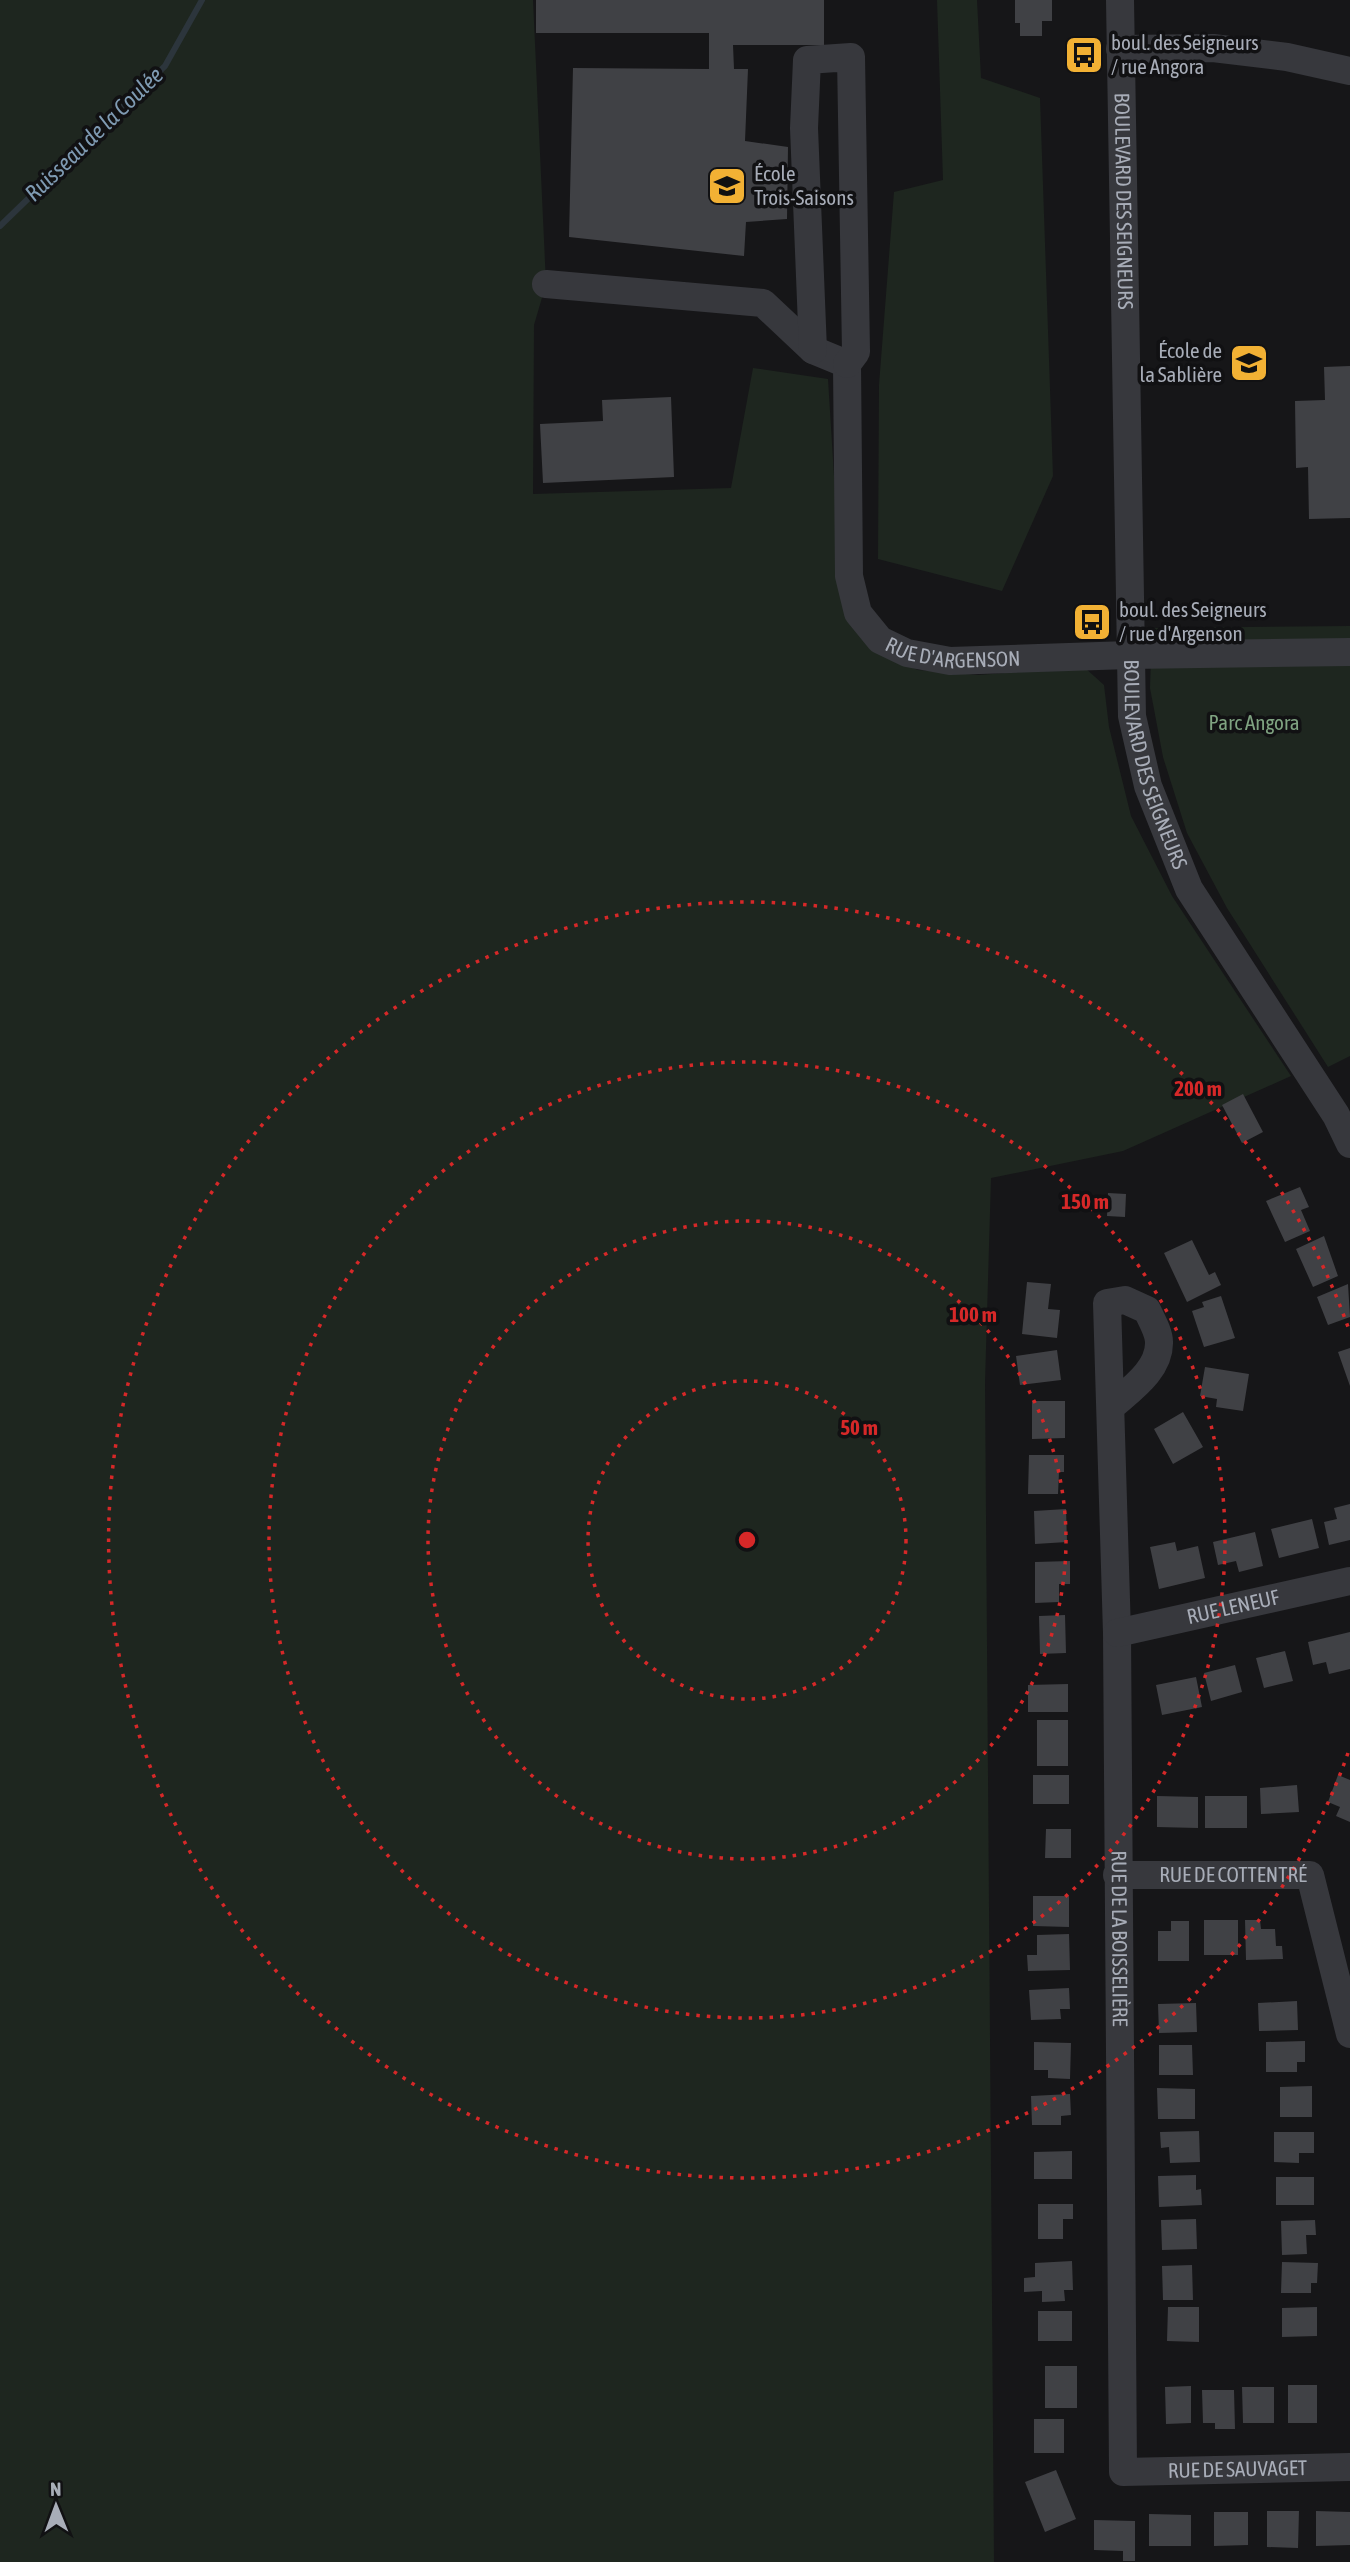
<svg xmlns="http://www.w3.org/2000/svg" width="1350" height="2562" font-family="'Asap Condensed',sans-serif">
<rect width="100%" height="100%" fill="#161618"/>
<path fill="#1e261f" d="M0,0h533l13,284 -12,41 -1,169 198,-6 22,-120 75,11 13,210 38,64 39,17 60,5 106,-8 20,18 5,42 22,89 41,80 119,180 -168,75 -132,27 -6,205 9,1179h-994z
M937,0h40l4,78 59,20 13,378 -51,115 -124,-32 1,-174 15,-193 49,-12z
M1350,626v430l-22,11 -101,-159 -40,-75 -24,-76 -13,-69 2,-60z"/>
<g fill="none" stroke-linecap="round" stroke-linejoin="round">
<path stroke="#2c353c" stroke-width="6" d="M0,226l165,-160 37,-66"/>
</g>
<path fill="#404145" d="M536,0h288v45h-91l1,24h14l-3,72 43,6 -1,72 -41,3 -2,34 -175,-19 4,-169 136,1v-36h-173z
M1015,0h37v21h-10v15h-22v-13h-5z
M1350,366v152l-41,1 -1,-52 -12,1 -1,-67 30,-1 -1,-33z
M671,397l3,80 -131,6 -3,-59 63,-3 -1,-21z
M1243,1094l20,38 -21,11 -20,-38z
M1300,1187l9,20 -8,3 9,21 -25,11 -19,-41z
M1108,1193l18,1 -1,23 -18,-1z
M1324,1236l14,40 -25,11 -17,-38z
M1192,1240l17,35 6,-3 6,13 -34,17 -23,-49z
M1027,1282l24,2 -3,25 12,1 -3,28 -35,-4z
M1348,1284l2,33 -22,8 -11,-28z
M1221,1296l14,42 -31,9 -12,-36 12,-4 -2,-5z
M1350,1348v38l-12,-34z
M1057,1350l4,30 -41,5 -4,-29z
M1205,1367l44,7 -6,37 -27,-4 1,-8 -17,-3z
M1032,1401h33v37l-33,1z
M1183,1412l20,35 -30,17 -19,-35z
M1029,1455h35v17h-5l-1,22h-30z
M1350,1504v36l-21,5 -5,-23 13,-3 -3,-11z
M1066,1509l1,33 -32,2 -1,-33z
M1312,1519l7,29 -40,10 -8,-29z
M1255,1532l8,34 -24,6 -3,-11 -18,4 -5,-23z
M1175,1542l2,9 21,-5 7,32 -46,11 -9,-42z
M1070,1561v23h-11v18l-24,1v-41z
M1065,1615l1,38 -26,1 -1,-38z
M1350,1632v37l-21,5 -3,-12 -13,3 -5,-23z
M1285,1651l8,30 -29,7 -8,-30z
M1235,1665l7,27 -31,9 -7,-28z
M1196,1677l6,30 -40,8 -6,-30z
M1068,1684v28h-40v-27z
M1037,1720h31v46h-31z
M1033,1775h36v29h-36z
M1338,1775l12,5v42l-14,-6 4,-9 -12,-5z
M1297,1785l2,27 -38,2 -1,-26z
M1157,1796l41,1v31l-41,-1z
M1205,1796h42v32h-42z
M1046,1829h25v29h-26z
M1033,1896h36v31l-36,-1z
M1204,1920h34v35h-34z
M1245,1920h15l1,9h14l1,17h6l1,13 -37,1z
M1171,1921h18v40h-31v-30h13z
M1069,1934l1,36 -42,1 -1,-16h10v-20z
M1069,1988l1,21h-10l1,10 -30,1 -2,-30z
M1297,2001l1,29 -39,1 -1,-28z
M1196,2003l1,29 -38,1 -1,-29z
M1305,2041v21h-8v10h-31v-30z
M1034,2042l37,1 -1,36 -22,-1v-8h-14z
M1159,2045h33l1,30h-34z
M1312,2086v31h-32v-30z
M1157,2088l38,1v30h-37z
M1070,2094l1,21 -10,1v9h-29l-1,-29z
M1199,2131l1,31 -30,1 -1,-16 -8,1 -1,-16z
M1274,2132h40v21h-15v10l-25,-1z
M1072,2151v28h-38v-27z
M1196,2175v15l5,-1 1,16 -43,2 -1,-31z
M1276,2177h38v28h-38z
M1038,2204h35v15h-10v20h-25z
M1196,2219l1,30 -35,1 -1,-30z
M1315,2220l1,15h-10l1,19 -25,1 -1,-34z
M1072,2261l1,29h-9l1,11 -23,1v-11l-18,1v-14l11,-1v-14z
M1282,2262l36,1 -1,20h-6v10h-30z
M1192,2265l1,35h-30l-1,-34z
M1168,2307h31v35l-32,-1z
M1317,2307v29l-35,1v-29z
M1038,2311h34v30h-34z
M1045,2366h32v42h-32z
M1288,2385h29v38h-29z
M1191,2386v37l-25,1 -1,-37z
M1242,2387h32v36h-31z
M1202,2390h32l1,39h-20v-6h-12z
M1034,2419h30v34h-30z
M1056,2470l20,49 -31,13 -20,-50z
M1267,2511h32l-1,37 -31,-1z
M1316,2511l34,1v33l-34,1z
M1214,2512h34v33l-34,1z
M1149,2514l42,1v31h-42z
M1094,2520l41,1v40h-12v-10l-29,-1z"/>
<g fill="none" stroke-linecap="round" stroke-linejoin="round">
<g stroke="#37383d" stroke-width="28">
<path id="s1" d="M1120,0l12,716 16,70 41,103 147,226 14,29"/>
<path d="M1120,49l93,-1 74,9 63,14"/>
<path id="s2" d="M546,284l217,19 50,47 34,14 2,212 9,37 22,27 27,13 43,8 179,-6 221,-3"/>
<path d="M813,350l-9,-222 3,-68 44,-3 5,295 -9,12"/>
<path id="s3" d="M1111,1407c19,-17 49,-37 48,-65 0,-10 -8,-23 -12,-32l-22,-10 -18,3 10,330 6,839 227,-5"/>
<path id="s4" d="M1117,1633l233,-52"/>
<path id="s5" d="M1117,1875h193l40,159"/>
</g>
</g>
<g fill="none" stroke="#d62828" stroke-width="3.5" stroke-dasharray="3.5 7">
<circle cx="747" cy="1540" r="159"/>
<circle cx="747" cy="1540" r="319"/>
<circle cx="747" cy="1540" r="478"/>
<path d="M1348 1753A638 638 0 1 1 1348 1327"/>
</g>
<defs>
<symbol id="bus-square" viewBox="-11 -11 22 22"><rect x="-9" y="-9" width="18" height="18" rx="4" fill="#f2b134" stroke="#111113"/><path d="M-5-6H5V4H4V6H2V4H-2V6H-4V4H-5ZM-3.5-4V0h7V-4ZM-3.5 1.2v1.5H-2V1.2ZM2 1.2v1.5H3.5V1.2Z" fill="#111"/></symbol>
<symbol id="school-square" viewBox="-11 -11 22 22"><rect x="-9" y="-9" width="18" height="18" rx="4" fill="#f2b134" stroke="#111113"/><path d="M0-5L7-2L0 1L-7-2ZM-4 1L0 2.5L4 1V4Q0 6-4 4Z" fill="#111"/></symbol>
</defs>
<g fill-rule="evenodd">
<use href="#bus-square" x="1062" y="33" width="44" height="44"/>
<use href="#school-square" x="705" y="164" width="44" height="44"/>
<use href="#school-square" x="1227" y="341" width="44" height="44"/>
<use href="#bus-square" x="1070" y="600" width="44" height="44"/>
</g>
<g text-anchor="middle" stroke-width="7" stroke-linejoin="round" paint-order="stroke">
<g font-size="21" fill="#a8adb8" stroke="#111113" text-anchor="start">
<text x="1111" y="50">boul. des Seigneurs<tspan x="1111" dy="24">/ rue Angora</tspan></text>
<text x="754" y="181">École<tspan x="754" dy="24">Trois-Saisons</tspan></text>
<text x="1222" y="358" text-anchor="end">École de<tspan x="1222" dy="24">la Sablière</tspan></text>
<text x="1119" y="617">boul. des Seigneurs<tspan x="1119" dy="24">/ rue d'Argenson</tspan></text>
</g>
<g font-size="21" fill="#a8adb8" stroke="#111113">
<text dy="7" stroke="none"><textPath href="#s1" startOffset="201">BOULEVARD DES SEIGNEURS</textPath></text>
<text dy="7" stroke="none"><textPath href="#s2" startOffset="684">RUE D'ARGENSON</textPath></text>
<text dy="7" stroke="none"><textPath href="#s1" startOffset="768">BOULEVARD DES SEIGNEURS</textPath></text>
<text dy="7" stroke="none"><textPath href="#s4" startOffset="119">RUE LENEUF</textPath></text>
<text dy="7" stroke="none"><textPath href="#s5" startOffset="116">RUE DE COTTENTRÉ</textPath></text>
<text dy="7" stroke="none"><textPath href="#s3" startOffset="796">RUE DE LA BOISSELIÈRE</textPath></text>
<text dy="7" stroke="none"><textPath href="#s3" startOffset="1444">RUE DE SAUVAGET</textPath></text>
</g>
<g font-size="21" fill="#7fa381" stroke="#111113">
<text x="1254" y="730">Parc Angora</text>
</g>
<g font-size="23" font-style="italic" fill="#7f9bb3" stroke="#111113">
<text transform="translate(94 134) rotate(-44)" y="8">Ruisseau de la Coulée</text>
</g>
</g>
<circle cx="747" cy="1540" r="10" fill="#d62828" stroke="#111113" stroke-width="3.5"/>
<g font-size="21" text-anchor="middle" font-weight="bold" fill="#d62828" stroke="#111113" stroke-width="7" stroke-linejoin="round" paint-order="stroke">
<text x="1198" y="1096">200 m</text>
<text x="1085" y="1209">150 m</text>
<text x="973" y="1322">100 m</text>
<text x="859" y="1435">50 m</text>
</g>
<g transform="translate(56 2506) rotate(359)" stroke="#111113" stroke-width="5" paint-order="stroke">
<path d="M0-5L12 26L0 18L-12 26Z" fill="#a8adb8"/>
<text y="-10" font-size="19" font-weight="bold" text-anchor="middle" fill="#a8adb8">N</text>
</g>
</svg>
